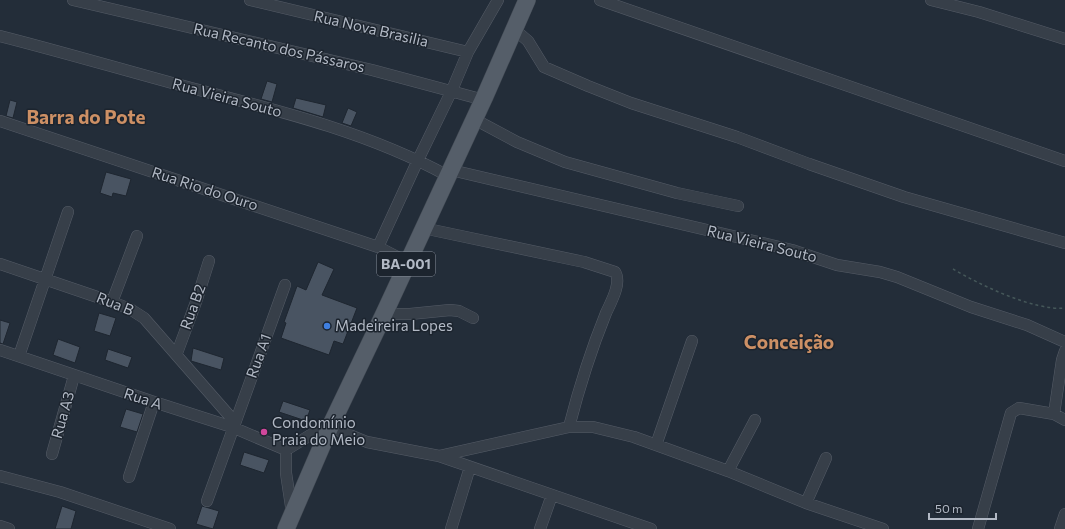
<svg xmlns="http://www.w3.org/2000/svg" width="1065" height="529" font-family="Commissioner,sans-serif">
<rect width="100%" height="100%" fill="#232d39"/>
<path fill="#495462" stroke="#1e2630" d="M267,81l10,3 -5,18 -11,-3z
M296,98l30,7 -3,12 -30,-9z
M10,100l7,2 -4,16 -7,-2z
M348,108l9,4 -6,14 -9,-3z
M106,172l25,7 -5,17 -13,-3 -1,4 -12,-4z
M318,262l16,7 -12,26 35,13 -14,36 -9,-3 -5,14 -48,-17 5,-15 -2,-1 13,-36 9,4z
M99,313l17,5 -6,18 -16,-5z
M0,320l10,3 -7,21 -3,-1z
M58,339l22,8 -5,16 -22,-8z
M193,348l31,10 -3,12 -30,-9z
M108,349l24,8 -4,11 -23,-8z
M283,401l27,9 -4,11 -27,-9z
M126,409l17,5 -6,18 -17,-5z
M244,452l25,8 -5,13 -24,-8z
M62,506l14,5 -5,18h-16z
M202,506l17,5 -6,18 -17,-5z"/>
<g fill="none" stroke-linecap="round" stroke-linejoin="round">
<defs>
<path id="street" d="M73,0l299,70 112,30
M250,0l218,52
M600,0l465,161
M931,0l48,12 86,27
M514,29l14,12 16,26 44,19 43,17 106,34 72,27 95,33 161,46
M0,36c59,15 117,32 176,48 92,24 188,46 272,92
M474,119l43,23 48,20 112,31 61,13
M0,121l378,126 29,15
M451,170l341,80 45,15 43,7 17,5 74,30 56,18 38,17
M423,228l161,34 31,10c7,11 -4,30 -9,41 -15,37 -27,75 -37,114
M378,247l40,-87 34,-70 16,-38 30,-52
M0,264l112,38 18,7 14,9 90,103
M112,302l25,-66
M384,314h26l40,-4 9,1 14,7
M0,350l154,52 78,25 54,23
M1065,351l-3,9 -8,54 11,6
M177,353l19,-51 13,-41
M19,356l49,-144
M656,445l36,-104
M286,450l26,-16 18,-7 37,15 72,14 212,73
M286,450v23l6,40
M52,454l22,-78
M439,456l130,-29h24l41,10 94,34 78,32 77,26
M728,471l27,-51
M0,476l60,16 110,37
M129,477l25,-75
M207,501l78,-216
M806,503l20,-45
M0,526l9,3
M451,529l19,-62
M540,529l12,-34
M978,529l33,-116 8,-5 35,6
M1060,529l5,-15"/>
<path id="primary" d="M286,529l44,-102 54,-113 101,-218 42,-96"/>
</defs>
<use href="#street" stroke="#555c67" stroke-width="12"/>
<use href="#primary" stroke="#404852" stroke-width="18"/>
<path stroke="#455759" stroke-width="1.5" stroke-dasharray="3 3" stroke-linecap="butt" d="M953,269c27,16 81,42 112,39"/>
<use href="#street" stroke="#373f49" stroke-width="11"/>
<use href="#primary" stroke="#555e69" stroke-width="17"/>
</g>
<circle fill="#3f7fe0" stroke="#1c242e" stroke-width="1.5" cx="327" cy="326" r="4"/>
<circle fill="#d1479c" stroke="#1c242e" stroke-width="1.5" cx="264" cy="432" r="4"/>
<g text-anchor="middle" stroke-width="3" stroke-linejoin="round" paint-order="stroke">
<rect fill="#1c242e" stroke="#858c98" stroke-width="1" x="377" y="252" width="58" height="24" rx="3"/>
<g font-size="14" font-weight="bold" fill="#b2b9c5">
<text x="406" y="269">BA-001</text>
</g>
<g font-size="15" fill="#b2b9c5" stroke="#1c242e">
<text transform="translate(371 29) rotate(13)" y="5">Rua Nova Brasilia</text>
<text transform="translate(279 48) rotate(13)" y="5">Rua Recanto dos Pássaros</text>
<text transform="translate(227 98) rotate(15)" y="5">Rua Vieira Souto</text>
<text transform="translate(205 189) rotate(18)" y="5">Rua Rio do Ouro</text>
<text transform="translate(762 244) rotate(14)" y="5">Rua Vieira Souto</text>
<text transform="translate(115 304) rotate(22)" y="5">Rua B</text>
<text transform="translate(193 307) rotate(-70)" y="5">Rua B2</text>
<text transform="translate(259 356) rotate(-70)" y="5">Rua A1</text>
<text transform="translate(143 399) rotate(18)" y="5">Rua A</text>
<text transform="translate(63 415) rotate(-74)" y="5">Rua A3</text>
</g>
<g font-size="15" fill="#b2b9c5" stroke="#1c242e" text-anchor="start">
<text x="335" y="331">Madeireira Lopes</text>
<text x="272" y="428">Condomínio<tspan x="272" dy="17">Praia do Meio</tspan></text>
</g>
<g font-size="19" font-weight="bold" fill="#cd9065" stroke="#1c242e">
<text x="86" y="124">Barra do Pote</text>
<text x="789" y="349">Conceição</text>
</g>
</g>
<path d="M929 513v6h67v-6" fill="none" stroke="#b2b9c5" stroke-width="2"/>
<text x="935" y="513" font-size="12" fill="#b2b9c5" stroke="#1c242e" stroke-width="3" paint-order="stroke">50 m</text>
</svg>
